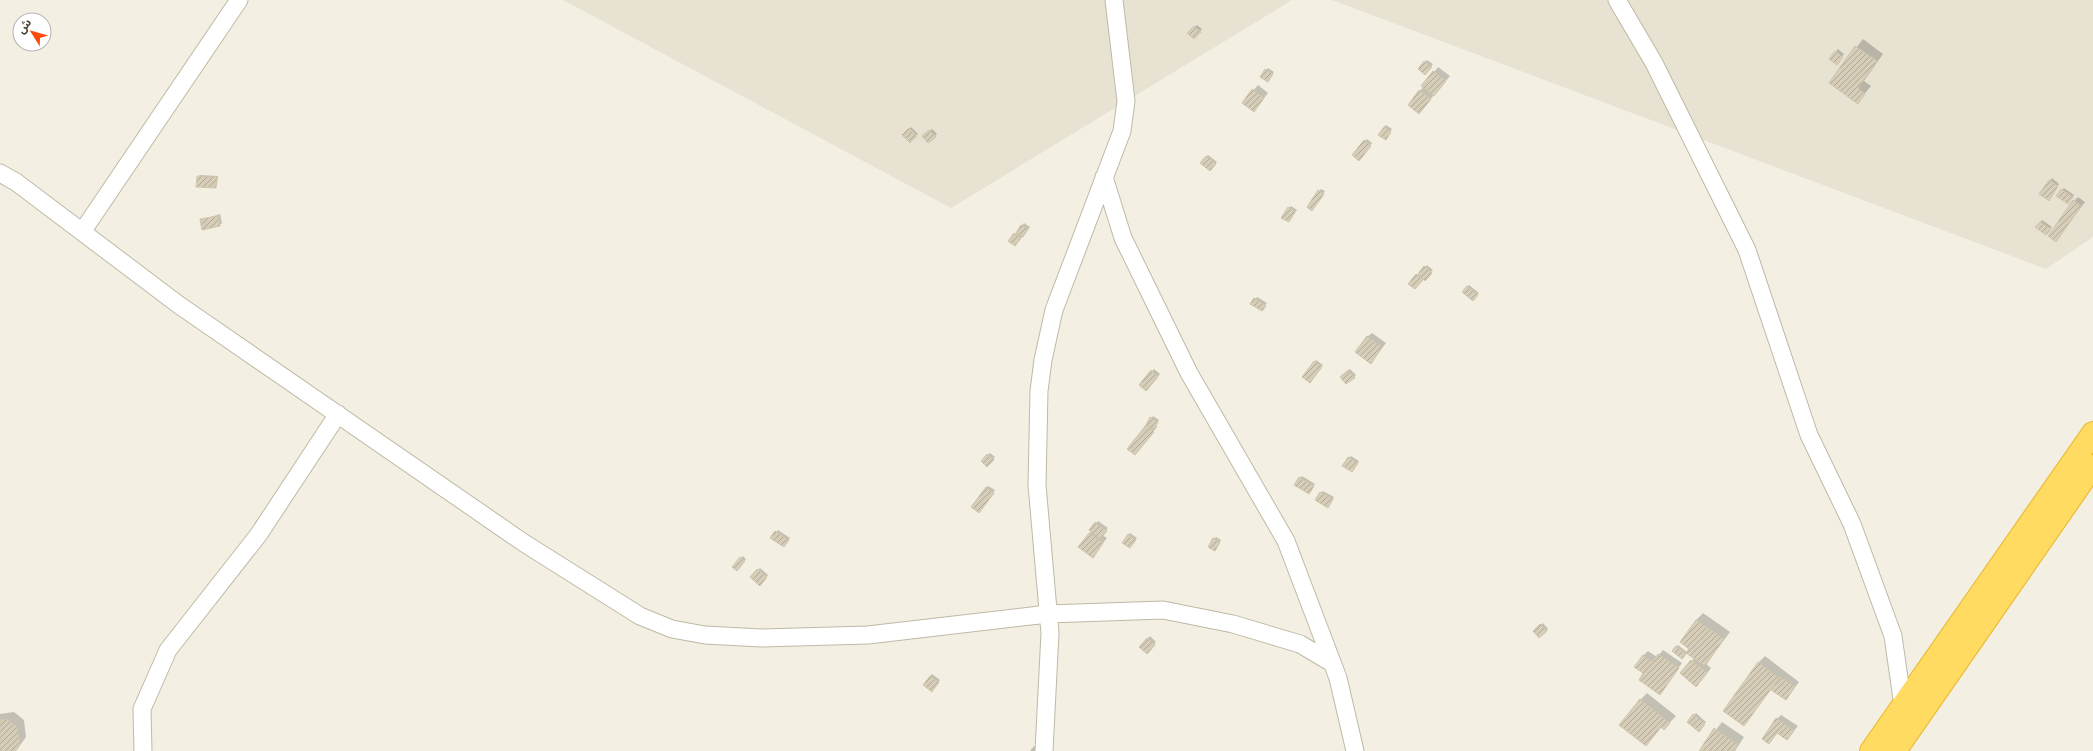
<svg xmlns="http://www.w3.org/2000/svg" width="2093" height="751" font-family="'Nunito Sans','Noto Sans Arabic',sans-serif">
<defs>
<pattern id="building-hatch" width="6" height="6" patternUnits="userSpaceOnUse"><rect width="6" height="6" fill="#d5cdb8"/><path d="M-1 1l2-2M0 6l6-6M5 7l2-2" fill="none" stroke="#afa896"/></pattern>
</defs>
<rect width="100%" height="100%" fill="#f3f0e3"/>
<path fill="#e7e2d1" d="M563,0h729l-341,208z
M1332,0h761v237l-47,32z"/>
<path fill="#0003" d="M1197,25l5,4 -8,9 -5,-5z
M1863,39l20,15 -19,27 7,5 -13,16 -28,-20z
M1838,49l6,5 -6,8 -8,-3z
M1427,60l6,4 -6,8 -8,-3z
M1438,67l12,9 -31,37 1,-22z
M1268,68l6,4 -5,7 -3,-9z
M1258,85l10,8 -10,13 -15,-4z
M1386,125l6,4 -5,8 -3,-10z
M911,127l7,7 -8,8 -7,-7z
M932,129l5,5 -8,8 -6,-6z
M1367,139l5,4 -11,15 4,-17z
M1208,155l9,7 -7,8 -9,-7z
M200,175l18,1 -1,9 -2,2 -17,-10z
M2052,178l7,6 -8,13 -10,-3z
M2064,188l10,7 -4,6 -8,-11z
M1321,189l4,2 -11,17 5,-17z
M2078,197l7,5 -29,39 18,-40z
M1291,206l6,4 -8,11v-13z
M220,214l2,9 -2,2 -19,-5z
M2042,220l10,7 -4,5 -11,-5z
M1024,223l6,4 -5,7 -8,9 -8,-2z
M1427,265l6,5 -18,18 2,-13z
M1469,285l10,8 -4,5 -8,-11z
M1257,297l10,6 -4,5 -11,-5z
M1372,333l14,10 -11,15 -8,-21z
M1316,360l7,5 -12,15 4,-18z
M1154,369l6,5 -14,16 -6,-5z
M1350,369l6,6 -2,2h-13z
M1153,416l6,4 -3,5 1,2 -18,23 -10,-1z
M990,453l5,4 -8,9 -5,-5z
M1351,456l8,5 -5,8 -5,-11z
M1302,476l13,8 -4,7 -11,-13z
M988,486l7,4 -14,20 5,-22z
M1323,491l11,6 -4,7 -9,-11z
M1098,521l10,7 -6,7 5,3 -14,18 -13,-9z
M778,530l12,8 -4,6 -14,-6z
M1130,533l7,5 -7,9 -2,-12z
M1216,537l5,3 -5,8 -2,-9z
M743,556l3,3 -7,9 2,-10z
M760,568l8,7 -6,8 -11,-6z
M1703,613l27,19 -24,32 5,4 -10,13 -9,-20 2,-3 -7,-6 -3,4 -8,-9 2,-2 10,8 3,-5 5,-28z
M1543,623l5,6 -8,7 -6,-5z
M1150,636l6,6 -9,11 -6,-6z
M1663,650l19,13 -18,26 -19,-16 -2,-17 5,-5 9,6z
M1765,656l34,26 -13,17 -15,-10 -27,36 14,-62z
M932,674l8,6 -6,8 -4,-12z
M1647,693l29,23 -12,13 -24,-29z
M14,712l10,8 2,17 -10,14h-16v-37z
M1696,713l10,9 -7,8 -11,-9z
M1781,715l17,11 -11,13 -9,-7 -9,11 8,-24z
M1722,722l22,15 -9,14h-35z
M1034,746l7,5h-11z"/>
<path fill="url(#building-hatch)" stroke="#d0c6ab" d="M1194,26l7,6 -7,7 -7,-6z
M1855,46l22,15 -19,27 7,6 -7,10 -29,-21z
M1835,51l8,6 -6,8 -8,-6z
M1424,61l8,6 -7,8 -7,-6z
M1265,69l8,5 -5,8 -8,-5z
M1433,71l13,10 -12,15 -13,-10z
M1252,89l12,9 -10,14 -12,-9z
M1419,90l12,9 -12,15 -11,-9z
M1384,127l7,5 -5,8 -8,-5z
M909,128l8,8 -7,7 -8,-8z
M929,130l7,7 -8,6 -6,-7z
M1364,140l7,6 -12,15 -7,-6z
M1206,156l10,8 -6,7 -10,-8z
M197,176l20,1 -1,11 -20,-1z
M2049,180l9,6 -9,15 -10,-7z
M2061,189l12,8 -5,7 -12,-8z
M1318,190l6,4 -12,17 -5,-4z
M2073,200l8,6 -25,36 -8,-6z
M1288,207l7,5 -6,10 -8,-4z
M218,216l2,10 -18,4 -2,-11z
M2040,222l11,7 -5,6 -11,-8z
M1021,225l7,4 -5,8 -7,-4z
M1014,233l7,5 -6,8 -7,-5z
M1424,266l8,7 -7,8 -7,-7z
M1416,274l7,6 -8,9 -7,-5z
M1467,286l11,9 -5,6 -11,-9z
M1254,298l12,8 -4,5 -12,-7z
M1367,336l15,11 -11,17 -16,-12z
M1314,361l8,6 -12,16 -8,-6z
M1151,370l7,7 -12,14 -7,-6z
M1348,370l7,8 -9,6 -6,-7z
M1150,417l8,5 -4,7 -8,-4z
M1146,425l8,7 -19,23 -8,-6z
M987,454l7,6 -7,7 -6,-6z
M1348,457l10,6 -6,9 -10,-6z
M1299,477l15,9 -5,8 -15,-9z
M986,487l8,6 -15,20 -8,-6z
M1320,492l13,7 -5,9 -13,-8z
M1095,522l12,9 -7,8 -11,-9z
M775,531l14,9 -5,7 -14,-9z
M1089,533l14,10 -10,15 -15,-11z
M1128,534l8,6 -6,8 -8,-5z
M1213,538l7,4 -5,9 -7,-4z
M740,557l5,4 -8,10 -5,-4z
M757,569l10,8 -7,9 -10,-9z
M1696,620l28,19 -19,27 -19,-13 3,-4 -9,-7z
M1540,624l7,7 -8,7 -6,-7z
M1147,638l8,7 -8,9 -8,-7z
M1676,646l10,8 -4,5 -10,-8z
M1658,654l21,14 -19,27 -21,-15 4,-7 -9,-6 9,-12 9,7z
M1691,660l16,13 -11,14 -16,-14z
M1758,662l21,16 -35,48 -21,-15z
M930,676l9,6 -7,10 -9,-7z
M1780,677l15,10 -9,13 -15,-10z
M1640,699l30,24 -6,7 -3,-3 -15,19 -27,-21z
M1693,714l12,10 -6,8 -12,-10z
M1776,718l18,13 -7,9 -10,-7 -8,11 -7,-5z
M6,719l11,8 3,18 -5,6h-15v-31z
M1714,728l24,17 -4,6h-35z"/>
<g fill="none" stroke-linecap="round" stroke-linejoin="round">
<defs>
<path id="street" d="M1617,0l37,63 93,187 62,185 43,89 41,112 10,70
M0,173l16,9 163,123 345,238 116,73 32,13 33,6 56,3 107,-3 180,-21 115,-4 70,14 67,20 32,19
M1104,177l19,61 66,135 97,168 52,137 17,73
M82,232l157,-232
M143,751l-1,-42 26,-59 91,-116 79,-120
M1044,751l6,-118 -13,-148 2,-94 4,-31 11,-50 68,-179 4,-30 -12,-101"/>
<path id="highway" d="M1871,751l222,-318
M1895,751l198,-285"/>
</defs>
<use href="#street" stroke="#bfb9a5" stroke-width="19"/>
<use href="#highway" stroke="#e8b528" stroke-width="24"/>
<use href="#street" stroke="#fff" stroke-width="17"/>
<use href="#highway" stroke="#ffdb62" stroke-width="22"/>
</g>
<g transform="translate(32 32) rotate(307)"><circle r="19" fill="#ffffff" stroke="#b5b3ad"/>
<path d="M0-3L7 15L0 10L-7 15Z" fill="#ff4b0e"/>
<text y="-6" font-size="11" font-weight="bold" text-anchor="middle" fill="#454033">ش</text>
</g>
</svg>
